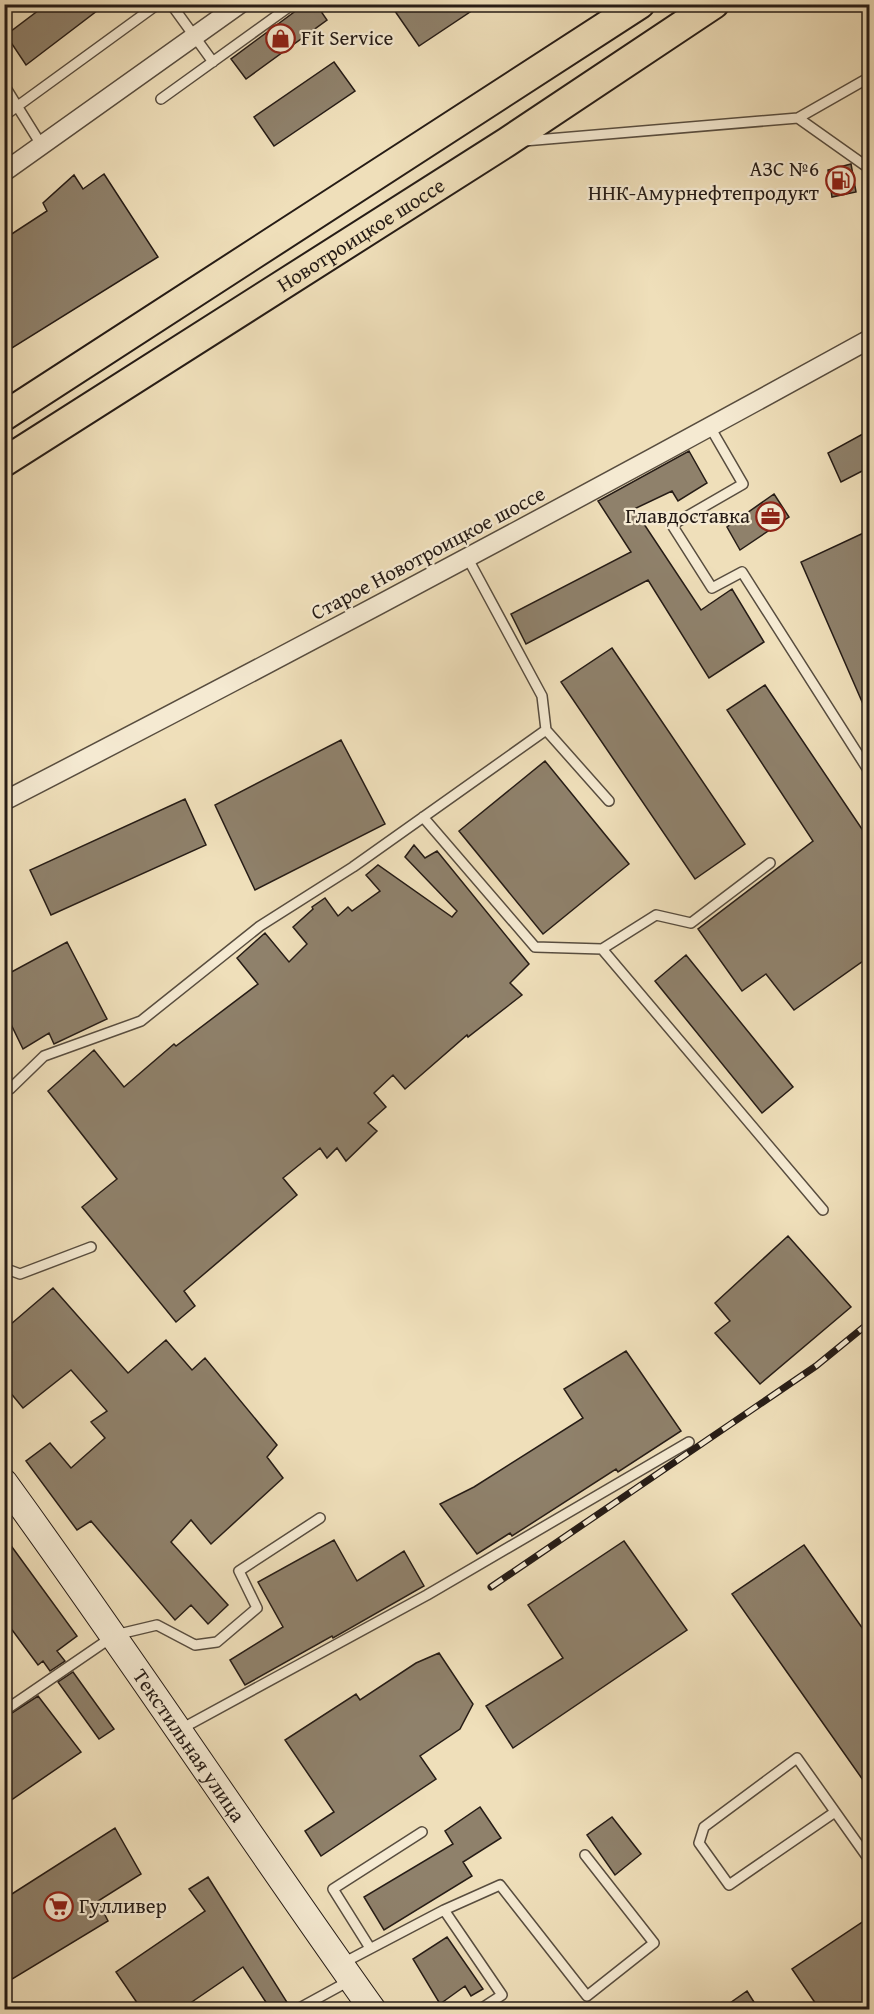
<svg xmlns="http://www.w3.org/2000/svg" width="874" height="2014" font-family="'Gentium Book Plus',serif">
<rect width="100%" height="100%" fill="#efdfba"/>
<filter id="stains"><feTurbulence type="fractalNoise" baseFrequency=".00333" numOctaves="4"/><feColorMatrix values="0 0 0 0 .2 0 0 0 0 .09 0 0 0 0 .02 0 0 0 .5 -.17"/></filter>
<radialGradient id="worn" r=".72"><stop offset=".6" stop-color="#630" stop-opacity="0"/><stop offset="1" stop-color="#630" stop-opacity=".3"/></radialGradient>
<path fill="#8f816b" stroke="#261c16" stroke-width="1.5" d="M47,4h59l-80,61 -20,-30z
M305,4h11l11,16 -81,59 -15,-20z
M390,4h92l-63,42z
M334,62l21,29 -81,55 -20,-29z
M851,164l5,28 -24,5 -4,-27z
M104,174l54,83 -154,96v-114l43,-28 -4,-8 31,-28 9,14z
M870,430v37l-29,15 -13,-29z
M689,451l18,32 -29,18 -6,-10 -38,18 67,101 31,-21 32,53 -55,36 -61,-98 -122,64 -15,-30 120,-62 -33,-51z
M774,494l15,23 -49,33 -13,-23z
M870,530v190l-69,-158z
M612,648l133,196 -50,35 -134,-197z
M765,685l105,156v115l-76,54 -28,-36 -24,17 -44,-62 115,-88 -86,-131z
M341,740l44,84 -130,66 -40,-85z
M545,761l84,103 -86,70 -84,-103z
M185,799l21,46 -155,70 -21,-45z
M414,845l11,13 12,-7 92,113 -19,19 12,12 -54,42 -1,-2 -62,54 -12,-14 -19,18 12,14 -18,16 9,8 -31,30 -9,-13 -10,10 -7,-10 -37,30 14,17 -113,96 11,15 -19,16 -94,-115 35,-28 -69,-88 46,-41 30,37 50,-43 2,2 82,-62 -21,-26 28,-25 24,29 18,-18 -14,-17 20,-18 -1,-2 13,-9 13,18 10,-9 4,4 28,-20 -14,-16 12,-10 74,52 5,-6 -52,-54z
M67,942l40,77 -53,25 -5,-11 -26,16 -19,-39v-34z
M686,955l107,132 -31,26 -107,-132z
M788,1236l63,71 -91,77 -45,-51 15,-12 -15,-18z
M53,1288l75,85 38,-33 26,30 13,-12 72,87 -10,12 16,21 -72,66 -20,-24 -20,22 57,63 -20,19 -17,-19 -16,15 -84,-99 -14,9 -51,-69 24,-18 21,25 34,-30 -14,-16 16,-11 -36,-41 -48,38 -19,-23v-55z
M626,1351l55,80 -63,41 -2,-3 -104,67 -2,-3 -33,21 -37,-50 34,-17 109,-69 -19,-29z
M4,1536l73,100 -20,15 8,10 -15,10 -7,-10 -5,4 -34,-46z
M334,1540l23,41 47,-30 20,35 -91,52 -1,-2 -87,49 -15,-25 53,-33 -25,-45z
M624,1541l63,89 -174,118 -27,-42 77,-48 -35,-53z
M804,1545l66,94v151l-138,-196z
M439,1653l34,51 -13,25 -40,27 16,23 -115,77 -16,-25 29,-19 -49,-72 71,-46 4,6 56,-37z
M73,1672l41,57 -15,10 -41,-57z
M38,1696l43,56 -77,53v-87z
M480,1807l21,31 -38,24 9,14 -88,54 -20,-33 89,-53 -8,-13z
M612,1817l29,37 -26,21 -28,-40z
M115,1828l26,46 -43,27 10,20 -104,63v-85z
M208,1877l82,130 -1,3h-18l-28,-43 -63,43h-38l-26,-38 89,-61 -16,-22z
M870,1917v93h-50l-28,-41z
M447,1937l36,52 -12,7 -6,-10 -25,18 -27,-45z
M747,1991l12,19h-39z"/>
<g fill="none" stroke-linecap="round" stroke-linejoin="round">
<defs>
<path id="lane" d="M171,4l42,58
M4,85l38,61
M161,99l132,-95
M4,116l154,-112
M798,118l72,-41
M524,141l274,-23 72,51
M710,427l33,57 -71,41 40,63 30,-16 128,201
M467,557l75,139 4,34
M423,817l112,130 67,2 221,261
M602,949l54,-34 35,8 79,-60
M4,1090l6,-1 34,-33 97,-35 119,-95 93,-59 193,-137 63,71
M4,1268l16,6 71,-27
M4,1711l111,-76 42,-10 38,20 22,-3 40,-34 -18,-37 81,-53
M181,1729l246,-134 262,-153
M835,1812l-106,73 -30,-42 5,-16 93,-69 73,103
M444,1910l58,85 -23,15
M370,1948l-37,-59 89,-57
M343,1963l101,-53 56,-25 87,111 67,-53 -69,-88
M296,2010l53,-29"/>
<path id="street" d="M4,172l236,-168
M4,801c291,-150 579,-304 866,-462"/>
<g id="secondary">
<path id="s1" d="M4,1482c126,173 244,353 369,528"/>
</g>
<g id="primary">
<path d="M4,416l636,-412"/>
<path id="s2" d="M4,462l503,-320 207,-138"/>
</g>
</defs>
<use href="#lane" stroke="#584d3f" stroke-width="12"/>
<use href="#street" stroke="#584d3f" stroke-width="21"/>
<use href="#secondary" stroke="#261c16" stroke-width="28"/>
<use href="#primary" stroke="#261c16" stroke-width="32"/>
<use href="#lane" stroke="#f5ead2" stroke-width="9"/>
<use href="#street" stroke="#f5ead2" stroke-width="18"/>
<use href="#secondary" stroke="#f5ead2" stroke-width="26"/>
<use href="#primary" stroke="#efdfba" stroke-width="28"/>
<defs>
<path id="rail" d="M491,1587l325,-221 54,-44"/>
</defs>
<use href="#rail" stroke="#261c16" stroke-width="7"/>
<use href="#rail" stroke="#f5ead2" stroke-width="4.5" stroke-dasharray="14" stroke-linecap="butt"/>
</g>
<defs>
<symbol id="shop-ring" viewBox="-11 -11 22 22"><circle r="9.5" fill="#f5ead2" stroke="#8f2418" stroke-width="1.5"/><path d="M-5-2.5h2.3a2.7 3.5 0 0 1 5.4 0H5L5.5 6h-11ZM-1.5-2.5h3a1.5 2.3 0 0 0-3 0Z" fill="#8f2418"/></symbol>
<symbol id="fuel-ring" viewBox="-11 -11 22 22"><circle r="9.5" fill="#f5ead2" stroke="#8f2418" stroke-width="1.5"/><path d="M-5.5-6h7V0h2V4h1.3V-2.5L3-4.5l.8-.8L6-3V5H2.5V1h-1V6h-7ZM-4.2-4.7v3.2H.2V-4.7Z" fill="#8f2418"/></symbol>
<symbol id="office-ring" viewBox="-11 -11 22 22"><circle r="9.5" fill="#f5ead2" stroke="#8f2418" stroke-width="1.5"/><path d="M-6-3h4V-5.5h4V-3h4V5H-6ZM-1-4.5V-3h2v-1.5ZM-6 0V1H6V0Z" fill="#8f2418"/></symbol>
<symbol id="supermarket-ring" viewBox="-11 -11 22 22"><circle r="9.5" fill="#f5ead2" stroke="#8f2418" stroke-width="1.5"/><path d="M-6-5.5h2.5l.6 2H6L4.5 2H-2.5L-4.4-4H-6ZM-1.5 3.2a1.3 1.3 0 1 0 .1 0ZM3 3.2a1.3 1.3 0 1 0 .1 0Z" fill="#8f2418"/></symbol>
</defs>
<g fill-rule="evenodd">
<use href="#shop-ring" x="264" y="22" width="33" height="33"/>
<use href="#fuel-ring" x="824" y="164" width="33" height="33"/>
<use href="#office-ring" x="754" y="500" width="33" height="33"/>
<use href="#supermarket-ring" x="42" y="1890" width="33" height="33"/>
</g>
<g text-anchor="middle" stroke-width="4.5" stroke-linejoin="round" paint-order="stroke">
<g font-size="21" fill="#261c16" stroke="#f5ead2" text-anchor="start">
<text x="301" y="45">Fit Service</text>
<text x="819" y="176" text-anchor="end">АЗС №6<tspan x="819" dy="24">ННК-Амурнефтепродукт</tspan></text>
<text x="750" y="523" text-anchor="end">Главдоставка</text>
<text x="79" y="1913">Гулливер</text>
</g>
<g font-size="21" fill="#261c16" stroke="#f5ead2">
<text dy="7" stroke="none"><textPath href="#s2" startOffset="423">Новотроицкое шоссе</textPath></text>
<text transform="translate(428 553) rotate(-28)" y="7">Старое Новотроицкое шоссе</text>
<text dy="7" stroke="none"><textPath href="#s1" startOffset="322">Текстильная улица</textPath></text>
</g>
</g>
<rect width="874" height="2014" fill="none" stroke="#efdfba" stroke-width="24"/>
<rect x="6" y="6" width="862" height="2002" fill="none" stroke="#261c16" stroke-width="3"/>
<rect x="12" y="12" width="850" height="1990" fill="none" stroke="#261c16" stroke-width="1.5"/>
<rect width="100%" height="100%" filter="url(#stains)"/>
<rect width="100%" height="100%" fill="url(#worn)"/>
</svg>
